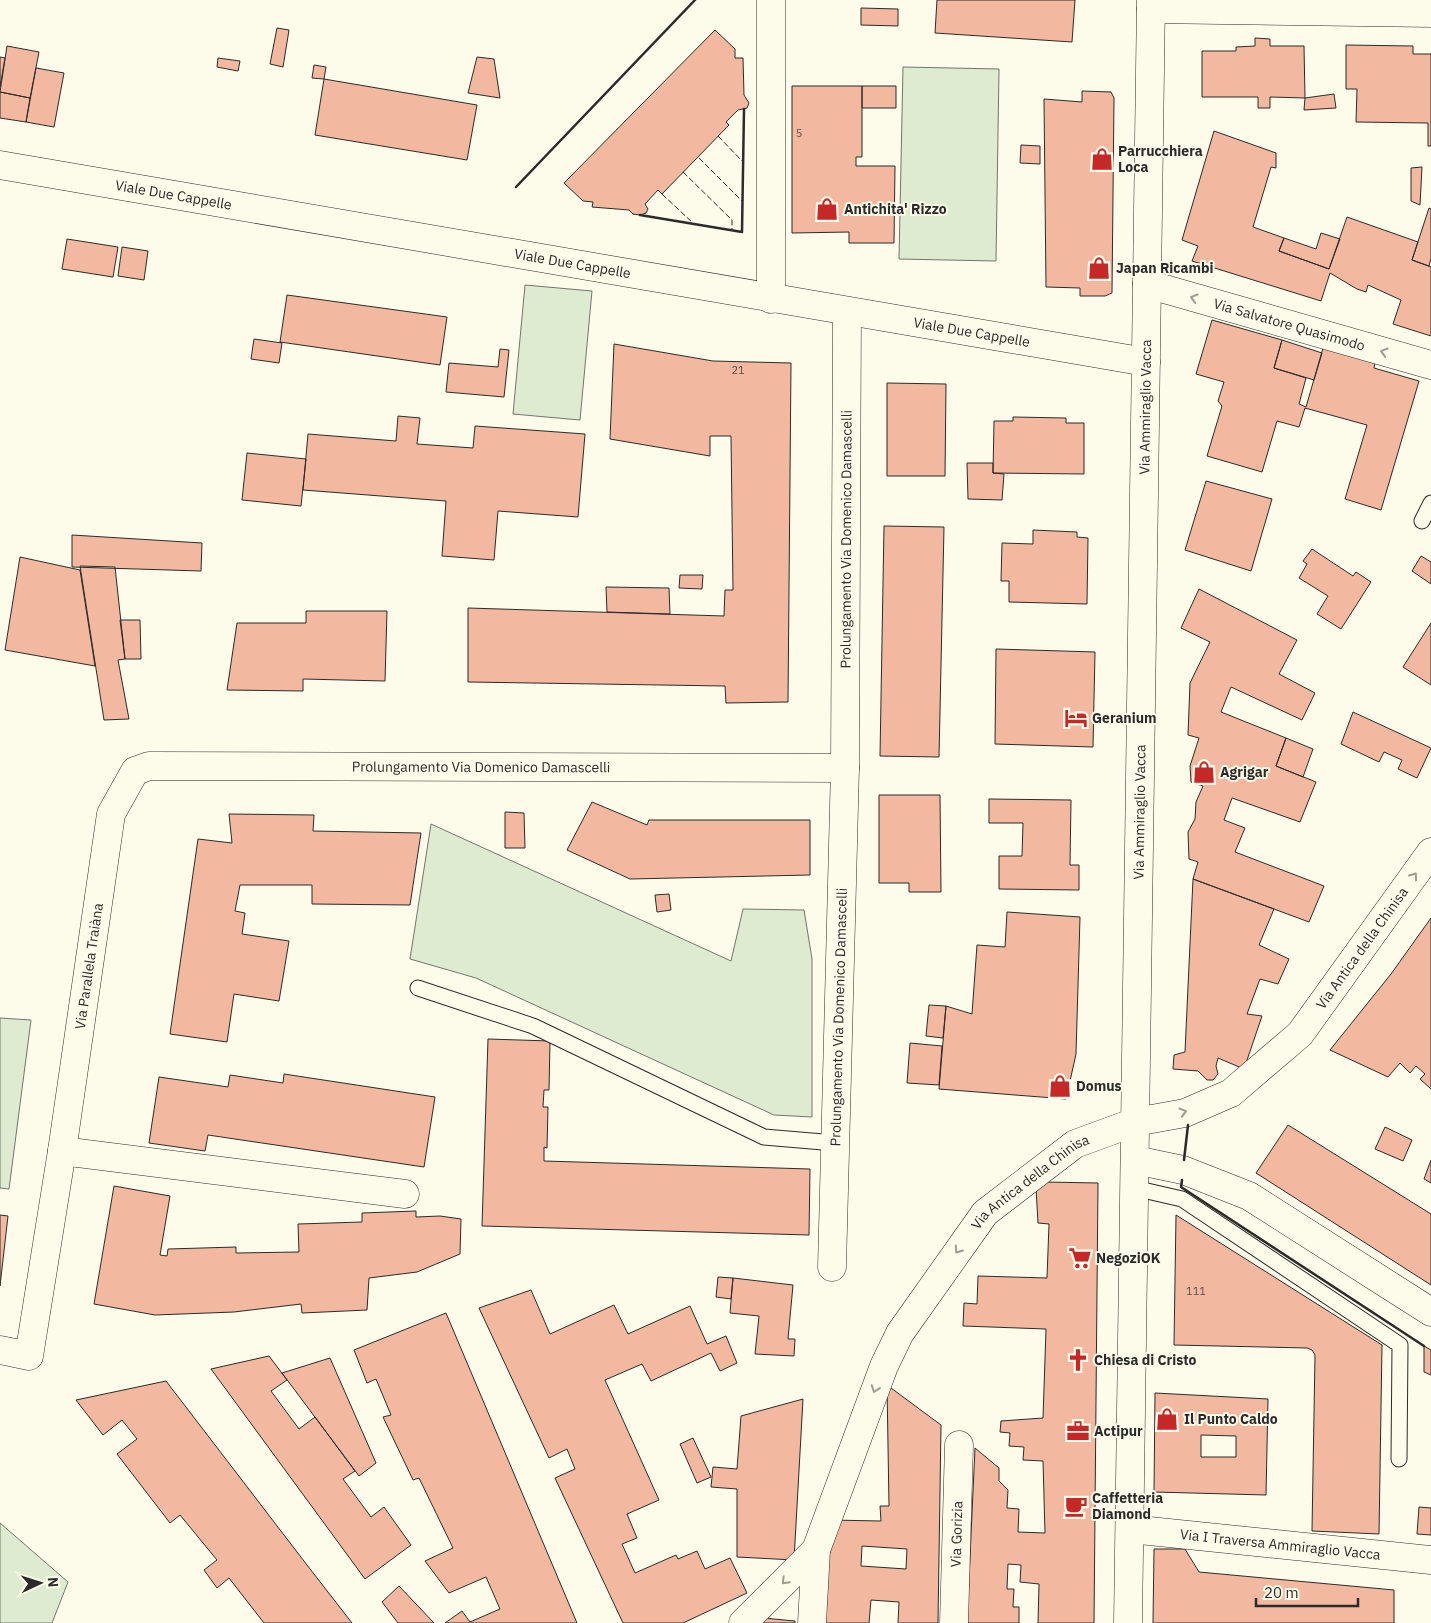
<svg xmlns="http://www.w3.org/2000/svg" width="1431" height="1623" font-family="'IBM Plex Sans',sans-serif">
<rect width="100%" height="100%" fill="#fdfbea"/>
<path fill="#deebd1" stroke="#74746e" d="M903,67l96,2 -3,192 -97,-2z
M525,285l67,6 -12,129 -67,-6z
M431,824l300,137 12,-52 61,1 8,49v158l-38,-2 -298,-137 -66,-19z
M0,1018l31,2 -22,169 -9,-1z
M0,1523l68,59 -16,41h-52z"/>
<path fill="#f2b8a0" stroke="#2b2b2b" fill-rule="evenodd" d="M937,0h138l-3,42 -137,-9z
M861,8l37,1v17l-37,-1z
M277,28l12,2 -6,37 -13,-3z
M715,30l20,19v9h8l1,37 5,8 -2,5 -9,2 -12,12 3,3 -67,69 -4,-4 -13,14 3,5 -2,4 -6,2 -7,-1 -4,-4 -37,-3 1,-5 -10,-1 -19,-18z
M1255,38l15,1v7h34l1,52 -35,-1v11h-12v-11h-56v-46h34v-4l19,-1z
M1346,45l67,1v8h18v92h-3v-23l-72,-1 1,-33h-11z
M7,46l32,6 -9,46 -30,-6z
M0,57l5,1 -5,29z
M477,57l17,2 6,39 -32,-5z
M218,58l22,3 -2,10 -21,-4z
M314,65l12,2 -2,12 -12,-1z
M36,68l28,5 -10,54 -28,-5z
M324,79l153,26 -10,55 -152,-25z
M792,86h70v71h-6v9h39l-1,77h-45v-11l-57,1z
M862,86h34v22h-34z
M1082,91l29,1 3,6 -2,195 -7,3h-25v-8l-34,-1 -2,-188 38,3z
M0,92l30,6 -4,24 -26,-4z
M1334,94l2,14 -32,2 1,-12z
M1214,131l62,22v15l-5,-1 -18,60 31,11 -5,13 50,18 18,-52 71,25 -6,18 19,7v69l-38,-12 8,-24 -33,-15 -2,7 -9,-3 -27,-16 -9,28 -129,-40 6,-15 -16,-6z
M1021,145l19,1v18l-20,-1z
M1422,167l-2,38 -9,-4v-33z
M1429,208l2,1v49l-2,8 -17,-6z
M1321,233l19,6 -11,30 -50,-18 5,-13 32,11z
M67,239l51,8 -5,30 -51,-8z
M122,247l26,4 -4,29 -26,-4z
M287,295l160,22 -7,48 -160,-23z
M1212,320l70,20 -8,28 32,10 -7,26 7,3 17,-59 52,15 -1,5 45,13 -38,129 -36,-11 22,-74 -62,-17 -6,19 -22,-6 -15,51 -55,-16 15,-50 -4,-5 6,-19 -28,-8z
M254,339l28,4 -3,20 -28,-4z
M1282,340l40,13 -8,27 -40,-12z
M614,344l99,17 78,2 -3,339 -62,1 -1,-17 -257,-4v-74l256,8 1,-26h8l-2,-154h-21v20l-100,-17z
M500,349l9,1 -5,47 -58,-5 3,-29 49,4z
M887,383l59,1 -1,92h-58z
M398,416l22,2 -3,26 56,4 2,-22 110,8 -7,83 -80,-6 -4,49 -52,-4 4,-55 -143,-11 5,-56 88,7z
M1013,417l53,1v5h18v51l-91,-1 1,-52h19z
M247,453l59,6 -5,47 -59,-6z
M967,463h26v10l11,1 -2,26 -34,-1z
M1206,481l66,18 -21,72 -66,-21z
M884,526l60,1 -5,230 -59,-1z
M1033,530l44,2v5l11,1 -1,66 -78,-2v-21h-8l1,-38 31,1z
M72,535l130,8 -1,28 -129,-4z
M1312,549l41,27 3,-4 15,10 -30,47 -24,-15 11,-18 -29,-18 8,-14 -4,-3z
M1421,556l10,6v22l-19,-13z
M20,557l60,13 15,96 -90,-16z
M80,566l35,1 10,92 -7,1 11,59 -25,1z
M680,575h23l-1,14 -23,-1z
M606,587l63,1 1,26 -63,-2z
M1199,589l98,51 -18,34 36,19 -13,27 -71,-33 -10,25 65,26 -10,28 40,16 -16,40 -68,-24 -8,22 21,8 -10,24 89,34 -15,36 -116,-43 5,-17 -9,-3 -1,-27 7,-13 1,-17 7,-16 -12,-4 -1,-16 9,-28 -11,-3 2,-52 20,-41 -29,-14z
M306,611h81l-2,70 -82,-2v12l-76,-1 10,-67h69z
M120,620h20l1,39h-16z
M1431,623v62l-28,-18z
M996,649l99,3 -2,95 -98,-3z
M1353,712l78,36 -14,30 -19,-9 4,-9 -18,-8 -5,10 -38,-18z
M1286,738l27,11 -10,28 -27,-11z
M879,795h61l1,97h-32v-9h-30z
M989,799l82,1 -1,65h9v25l-80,-1v-33h23l1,-33h-34z
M592,802l55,23 2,-5h161v55l-180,4 -63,-29z
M505,812l19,1 1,35h-20z
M229,814l85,1 -1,16 108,2 -11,72 -98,-1v-19h-72l-5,26 10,2 -3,21 47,7 -10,60 -45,-7 -7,48 -57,-8 28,-195 34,4z
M1193,879l81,30 -15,36 30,14 -11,25 -18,-5 -13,35 15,2 -18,53 -26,-11 -2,8 2,8 -5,6h-6l-9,-9 -25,-2 1,-14 11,-3z
M669,894l2,16 -14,2 -2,-17z
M1007,912l73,5 -4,137 -10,45 -127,-10 7,-83 26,8 5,-69 28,2z
M1431,918v171l-11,-10 5,-5 -9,-8 -6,7 -10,-10 -12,14 -58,-27 61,-76z
M929,1005l17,1 -3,32 -17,-2z
M488,1039l62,2 -1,49h-5l-1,17h5l-1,41 -3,-1v14l266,8 -1,66 -327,-9z
M910,1043l32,3 -3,39 -32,-2z
M284,1074l151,23 -11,70 -216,-32 -3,16 -56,-8 10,-66 69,10 2,-12 53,8z
M1288,1125l143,89v71l-175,-112z
M1385,1127l27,13 -9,21 -28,-12z
M1431,1160v23l-7,-4z
M1045,1182l53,1 -4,440h-56l1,-39 -19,-2 1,-17 -13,-1 -1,25h7l-1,18h6v16h-52l8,-175 24,20v13l9,9 -1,18 12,1 -1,23 27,1 -2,-72 -20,-1 1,-13 -15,-1 1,-13 -10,-1 1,-11 42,-3 3,-89 -83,-3 1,-23 13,1 1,-28 69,2 2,-54 -11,-1 -2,-35z
M114,1186l56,10 -10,59 7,1 1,-7 68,-2v6l63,-1 -1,-28 64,-2v-9l54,-2v6l24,-1 21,3 -1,35 -43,18 -48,6 -2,32 -65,3 -1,-9 -67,8 -79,3 -61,-11z
M0,1215l8,1 -8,70z
M1176,1215l206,130 -3,189 -67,-3 3,-176 -3,-5 -5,-2 -133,-3z
M718,1277l15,1 -2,21 -15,-2z
M733,1278l60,7 -5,54h7l-1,17 -39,-2 4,-38 -29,-3z
M531,1290l19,44 64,-29 14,29 62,-28 17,38 19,-8 11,27 -17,8 -9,-18 -60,28 -9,-17 -37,16 54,120 -32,14 10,24 -15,6 13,29 41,-18 2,4 19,-8 8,18 25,-11 17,35 -64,30h-60l-68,-145 20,-9 -8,-20 -18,9 -70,-150z
M446,1313l131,310h-132l17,-12 8,11 30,-13 -14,-32 -37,16 -24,-32 28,-13 -34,-70 -6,2 -30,-63 8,-2 -15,-36 -9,4 -13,-33z
M1424,1346l7,4v25l-7,-3z
M269,1356l18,24 -16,11 28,38 16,-12 40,54 -12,8 28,38 13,-10 27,38 -46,34 -154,-210z
M330,1358l46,105 -17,13 -77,-103z
M166,1381l141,184 45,58h-88l-35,-45 -12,10 -13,-18 13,-10 -37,-45 -10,8 -53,-69 20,-15 -15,-19 -19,15 -27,-35z
M887,1385l54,40 -3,198h-40l1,-21 -28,-2 -2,23h-47l8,-103 51,1 -1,-15h9zM862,1546l45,3 -1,20 -45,-3z
M1155,1393l113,6 -2,96 -112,-3zM1201,1435l35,1v21h-35z
M803,1399l-9,161 -57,-3v-68l-26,-2 2,-20 24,2 4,-53z
M693,1438l18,39 -14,6 -17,-39z
M1419,1507l12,1v27l-14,-1z
M1154,1549h31l14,23 195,18v33h-241z
M399,1586l35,37h-36l-16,-21z
M763,1618l32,3v2h-38z"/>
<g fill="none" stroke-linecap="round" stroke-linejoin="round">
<defs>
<path id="service" d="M1422,521l9,-18
M418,988l115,38 231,111 71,6
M1134,1188l48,11 218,146 -1,114"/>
<g id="minor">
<path d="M771,0v299"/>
<path d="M1151,9l280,4"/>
<path id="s1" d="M0,165l1146,197"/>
<path d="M62,1151l343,43"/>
<path d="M1135,1160l48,10 66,26 182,116"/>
<path id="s2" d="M832,1267l13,-499 2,-456"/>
<path id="s3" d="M0,1350l29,6 33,-205 49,-337 24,-43 14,-5 696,2"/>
<path id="s4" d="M1130,1529l301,31"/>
<path id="s5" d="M743,1623l73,-73 68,-184 16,-33 85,-120 90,-69 60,-22 50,-9 46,-20 69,-59 131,-182"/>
<path d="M812,1623l4,-73"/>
<path id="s6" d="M954,1623l5,-178"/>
</g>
<g id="tertiary">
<path id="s7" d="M1147,284l284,81"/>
<path id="s8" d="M1128,1623l23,-1623"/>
</g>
</defs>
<use href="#service" stroke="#2b2b2b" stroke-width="17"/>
<use href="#minor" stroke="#2b2b2b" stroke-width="29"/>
<use href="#tertiary" stroke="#2b2b2b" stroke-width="29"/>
<use href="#service" stroke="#fdfbea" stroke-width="15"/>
<use href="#minor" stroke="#fdfbea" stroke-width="28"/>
<use href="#tertiary" stroke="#fdfbea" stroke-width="28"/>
<path stroke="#2b2b2b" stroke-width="1" stroke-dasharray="6 2.5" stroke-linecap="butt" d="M718,136l25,26
M699,158l44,44
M683,172l49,48v10
M662,194l32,30"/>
<path stroke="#2b2b2b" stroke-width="2.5" d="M516,187l179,-187
M640,215l102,17 2,-123
M1184,1160l4,-35
M1182,1180l-1,7 243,159"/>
</g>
<defs><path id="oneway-chevron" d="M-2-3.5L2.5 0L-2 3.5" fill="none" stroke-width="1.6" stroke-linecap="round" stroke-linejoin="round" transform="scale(1.25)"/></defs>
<g stroke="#9e9d94">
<use href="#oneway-chevron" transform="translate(1194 298) rotate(-164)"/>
<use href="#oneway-chevron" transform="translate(1384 352) rotate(-164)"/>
<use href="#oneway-chevron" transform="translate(1414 876) rotate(-54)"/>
<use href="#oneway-chevron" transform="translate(1183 1112) rotate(-16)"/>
<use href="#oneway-chevron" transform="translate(958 1250) rotate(125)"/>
<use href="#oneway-chevron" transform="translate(875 1389) rotate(110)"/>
<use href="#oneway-chevron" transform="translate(785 1581) rotate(135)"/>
</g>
<defs>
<symbol id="shop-bare" viewBox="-9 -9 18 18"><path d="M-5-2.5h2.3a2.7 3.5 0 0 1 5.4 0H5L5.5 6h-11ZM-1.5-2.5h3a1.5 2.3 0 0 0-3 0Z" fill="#c62828" stroke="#fdfbea" stroke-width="2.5" paint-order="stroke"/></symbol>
<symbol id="hotel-bare" viewBox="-9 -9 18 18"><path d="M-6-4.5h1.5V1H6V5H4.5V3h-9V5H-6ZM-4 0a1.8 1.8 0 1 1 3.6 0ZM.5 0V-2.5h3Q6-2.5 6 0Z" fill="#c62828" stroke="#fdfbea" stroke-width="2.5" paint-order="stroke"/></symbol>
<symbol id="supermarket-bare" viewBox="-9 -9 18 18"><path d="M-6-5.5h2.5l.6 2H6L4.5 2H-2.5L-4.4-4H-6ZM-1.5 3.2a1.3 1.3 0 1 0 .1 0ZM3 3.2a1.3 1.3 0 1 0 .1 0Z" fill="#c62828" stroke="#fdfbea" stroke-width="2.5" paint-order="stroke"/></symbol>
<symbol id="church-bare" viewBox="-9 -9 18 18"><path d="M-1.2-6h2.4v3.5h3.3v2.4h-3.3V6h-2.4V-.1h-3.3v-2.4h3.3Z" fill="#c62828" stroke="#fdfbea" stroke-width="2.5" paint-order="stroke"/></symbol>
<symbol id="office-bare" viewBox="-9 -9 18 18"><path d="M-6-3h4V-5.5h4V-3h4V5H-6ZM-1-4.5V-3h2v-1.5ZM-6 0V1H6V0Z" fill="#c62828" stroke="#fdfbea" stroke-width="2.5" paint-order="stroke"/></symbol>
<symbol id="cafe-bare" viewBox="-9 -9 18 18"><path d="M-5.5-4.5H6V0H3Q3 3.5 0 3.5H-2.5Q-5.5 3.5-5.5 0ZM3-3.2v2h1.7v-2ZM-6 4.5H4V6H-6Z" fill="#c62828" stroke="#fdfbea" stroke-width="2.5" paint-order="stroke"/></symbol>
</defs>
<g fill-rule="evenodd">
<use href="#shop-bare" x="1086" y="143" width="32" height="32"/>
<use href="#shop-bare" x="811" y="193" width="32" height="32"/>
<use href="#shop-bare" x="1083" y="252" width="32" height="32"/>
<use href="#hotel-bare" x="1060" y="702" width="32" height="32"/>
<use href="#shop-bare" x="1188" y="756" width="32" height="32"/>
<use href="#shop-bare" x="1044" y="1070" width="32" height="32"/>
<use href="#supermarket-bare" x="1064" y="1242" width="32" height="32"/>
<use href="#church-bare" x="1062" y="1344" width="32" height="32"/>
<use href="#shop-bare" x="1151" y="1403" width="32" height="32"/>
<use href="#office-bare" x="1062" y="1415" width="32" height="32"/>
<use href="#cafe-bare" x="1060" y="1490" width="32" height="32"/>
</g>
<g text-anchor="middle" stroke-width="4" stroke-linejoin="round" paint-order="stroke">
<g font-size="11" fill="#5d4e48">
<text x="799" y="137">5</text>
<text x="738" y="374">21</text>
<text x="1196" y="1295">111</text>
</g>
<g font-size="14" font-weight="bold" fill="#2b2b2b" stroke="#fdfbea" text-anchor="start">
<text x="1118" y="156">Parrucchiera<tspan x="1118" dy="16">Loca</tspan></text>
<text x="844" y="214">Antichita' Rizzo</text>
<text x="1116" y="273">Japan Ricambi</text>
<text x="1092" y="723">Geranium</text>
<text x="1220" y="777">Agrigar</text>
<text x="1076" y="1091">Domus</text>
<text x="1096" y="1263">NegoziOK</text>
<text x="1094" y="1365">Chiesa di Cristo</text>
<text x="1184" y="1424">Il Punto Caldo</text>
<text x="1094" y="1436">Actipur</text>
<text x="1092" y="1503">Caffetteria<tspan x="1092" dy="16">Diamond</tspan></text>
</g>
<g font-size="14" fill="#2b2b2b" stroke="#fdfbea">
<text dy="5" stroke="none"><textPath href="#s1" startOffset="176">Viale Due Cappelle</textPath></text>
<text dy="5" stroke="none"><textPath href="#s1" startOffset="581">Viale Due Cappelle</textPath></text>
<text dy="5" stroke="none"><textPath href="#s7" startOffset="148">Via Salvatore Quasimodo</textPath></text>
<text dy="5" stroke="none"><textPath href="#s1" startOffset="986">Viale Due Cappelle</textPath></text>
<text dy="5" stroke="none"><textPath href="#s8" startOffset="1216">Via Ammiraglio Vacca</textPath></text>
<text dy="5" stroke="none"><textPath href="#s2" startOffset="728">Prolungamento Via Domenico Damascelli</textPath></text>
<text dy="5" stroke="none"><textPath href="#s3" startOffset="974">Prolungamento Via Domenico Damascelli</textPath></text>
<text dy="5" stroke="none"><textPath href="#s8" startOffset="811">Via Ammiraglio Vacca</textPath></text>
<text dy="5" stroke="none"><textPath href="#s5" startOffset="958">Via Antica della Chinisa</textPath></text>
<text dy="5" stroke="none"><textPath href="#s3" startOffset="424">Via Parallela Traiàna</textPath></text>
<text dy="5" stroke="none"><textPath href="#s2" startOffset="250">Prolungamento Via Domenico Damascelli</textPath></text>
<text dy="5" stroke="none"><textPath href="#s5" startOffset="538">Via Antica della Chinisa</textPath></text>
<text dy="5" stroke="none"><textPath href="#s6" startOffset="89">Via Gorizia</textPath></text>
<text dy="5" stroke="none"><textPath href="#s4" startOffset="151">Via I Traversa Ammiraglio Vacca</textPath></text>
</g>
</g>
<g transform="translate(40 1583) rotate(86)" stroke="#fdfbea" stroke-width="4" paint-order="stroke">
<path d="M0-4L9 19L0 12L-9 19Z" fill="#2b2b2b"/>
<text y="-8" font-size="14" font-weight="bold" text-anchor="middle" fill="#2b2b2b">N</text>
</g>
<path d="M1256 1598v8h102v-8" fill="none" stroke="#2b2b2b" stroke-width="2.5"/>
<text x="1264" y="1598" font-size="15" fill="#2b2b2b" stroke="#fdfbea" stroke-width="4" paint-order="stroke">20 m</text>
</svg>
